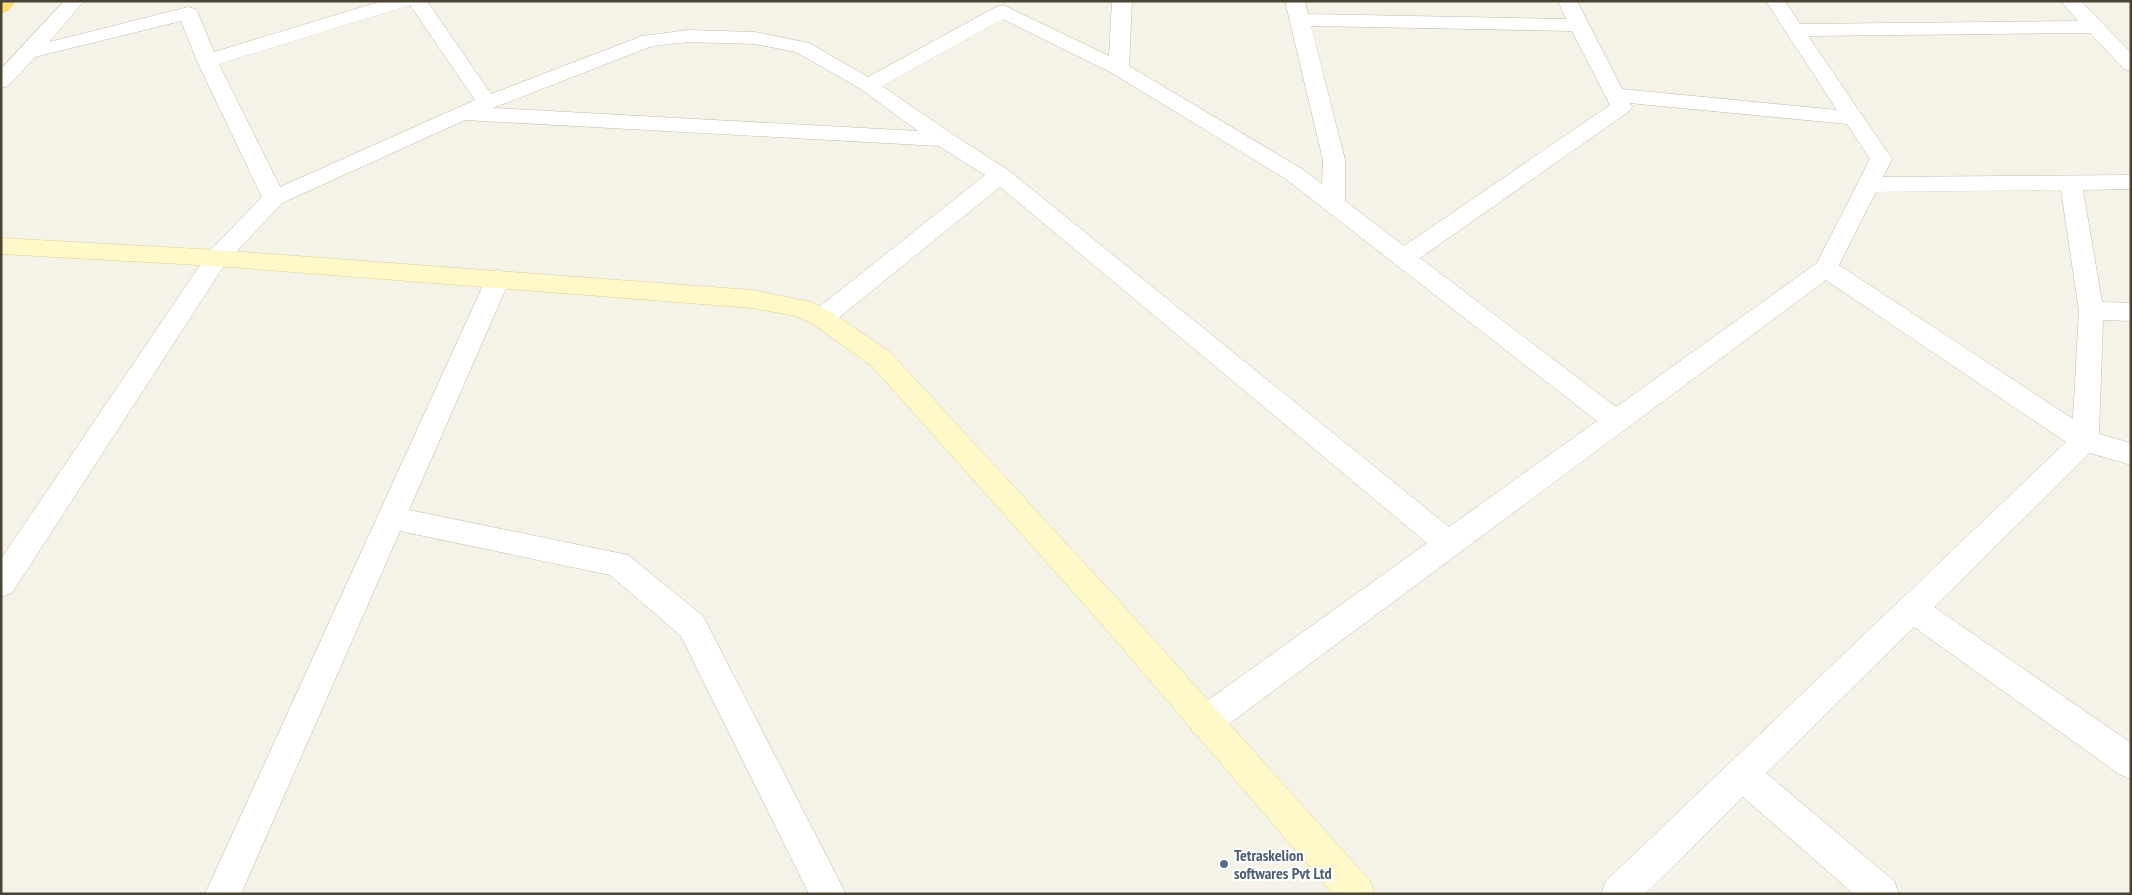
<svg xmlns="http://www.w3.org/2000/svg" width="2132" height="895" font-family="'PT Sans Narrow',sans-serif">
<rect width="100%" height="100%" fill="#f5f3e7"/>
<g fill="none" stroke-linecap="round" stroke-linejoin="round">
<defs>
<path id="street" d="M64,1h20l-35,41 139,-35 7,2 3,4 16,39 168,-51h45l64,93 151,-58 47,-6 66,2 54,11 59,34 128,-70 7,-2 106,51 3,-55h20l-3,65 173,103 20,15 1,-24 -38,-159h20l3,13 258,5 -8,-18h19l45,88 215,21 -71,-109h19l15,23 278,-3 -17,-20h20l50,52v18l-7,-2 -34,-36 -282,3 84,123 -9,18 248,-2v14l-48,1 19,112 29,1v18l-28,-1 -4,114 32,9v22l-41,-12 -156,154 197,136v36l-12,-5 -205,-147 -148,146 128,108 5,13h-45l-111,-97 -98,97h-44l5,-13 460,-439 -240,-162 -609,453 -12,4 -12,-4 -4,-11 4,-11 234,-168 -427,-356 -169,137 -9,3 -9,-3 -4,-6 4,-6 172,-137 -46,-29 -474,-26 -183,83 -57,61 -213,329 -11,4v-38l208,-307 53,-55 -65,-136 -16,-40 -146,36 -27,29 -7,2v-19zM410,5l65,95 -195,87 -61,-123zM1003,19l109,54 174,106 311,242 -148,106 -441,-357 -56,-36 -70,-48zM1311,26l261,5 38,74 -206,141 -59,-45v-41zM689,42l66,2 41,8 65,37 57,42 -425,-23 159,-62zM1629,103l218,21 23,35 -53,104 -201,144 -196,-149 208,-146 4,-5zM2061,190l18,121 -6,108 -234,-154 37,-73z
M498,270l9,3 3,6 -101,231 219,45 75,61 143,278h-37l-128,-258 -71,-61 -210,-44 -159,363h-36l281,-615 3,-6z"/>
<path id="secondary" d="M1,238l216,12 535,40 59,12 20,10 59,40 231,251 249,278 5,13h-42l-234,-273 -227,-255 -59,-42 -17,-8 -44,-8 -535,-42 -216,-12z"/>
<path id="highway" d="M1,1h14l-7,9 -7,2z"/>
</defs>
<use href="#street" stroke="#c2bca9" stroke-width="1"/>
<use href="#secondary" stroke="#dad092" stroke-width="1"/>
<use href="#highway" stroke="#efbe28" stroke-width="1"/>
<use href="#street" fill="#fff" fill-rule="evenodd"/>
<use href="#secondary" fill="#fff8c8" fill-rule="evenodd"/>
<use href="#highway" fill="#ffdf69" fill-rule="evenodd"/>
</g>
<circle fill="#5c6f8a" stroke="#fff" stroke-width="2" cx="1224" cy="864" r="5"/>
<g text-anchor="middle" stroke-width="4.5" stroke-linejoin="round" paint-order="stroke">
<g font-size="16" font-weight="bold" fill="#4e5e75" stroke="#fff" text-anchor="start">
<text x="1234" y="861">Tetraskelion<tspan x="1234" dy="18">softwares Pvt Ltd</tspan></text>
</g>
</g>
<rect width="2132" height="895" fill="none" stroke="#4a4435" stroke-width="5"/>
</svg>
